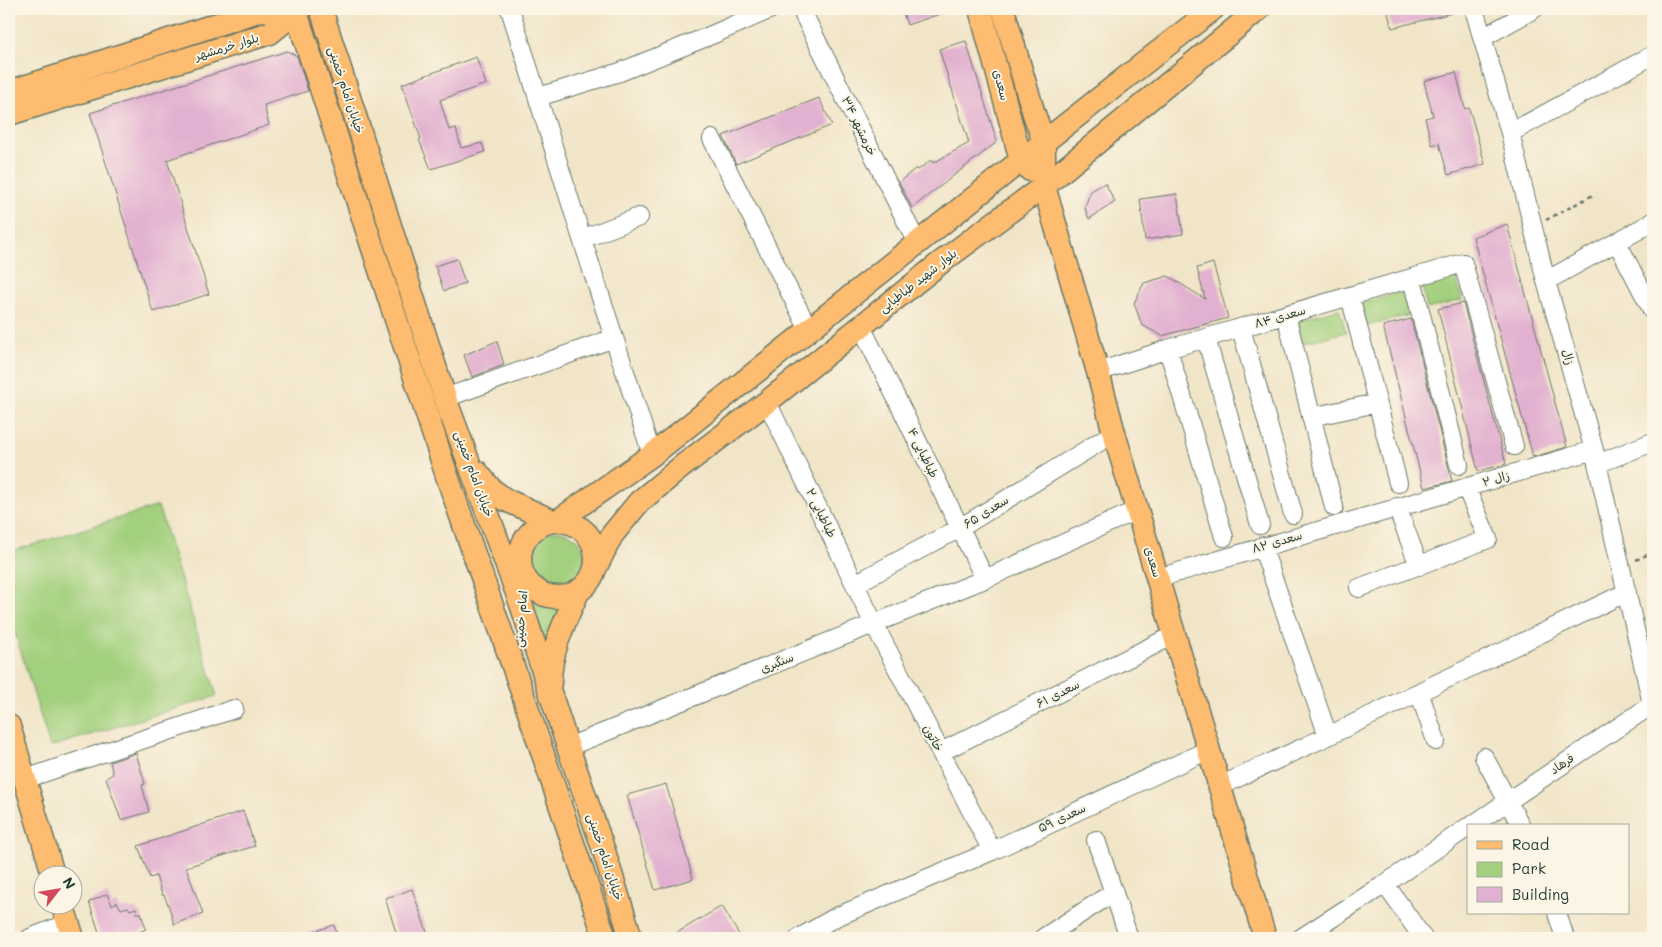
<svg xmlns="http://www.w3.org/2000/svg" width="1662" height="947" font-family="Mali,'Playpen Sans Arabic',sans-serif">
<rect width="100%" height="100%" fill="#fcf5e5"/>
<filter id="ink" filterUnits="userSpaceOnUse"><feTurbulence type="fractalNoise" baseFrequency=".02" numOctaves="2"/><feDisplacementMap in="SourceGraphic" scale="10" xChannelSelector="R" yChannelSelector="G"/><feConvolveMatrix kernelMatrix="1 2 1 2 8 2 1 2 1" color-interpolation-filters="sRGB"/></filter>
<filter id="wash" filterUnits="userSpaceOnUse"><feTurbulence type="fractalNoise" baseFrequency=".0096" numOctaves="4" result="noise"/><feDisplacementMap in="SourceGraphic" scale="20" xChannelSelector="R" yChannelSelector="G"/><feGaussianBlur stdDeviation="1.12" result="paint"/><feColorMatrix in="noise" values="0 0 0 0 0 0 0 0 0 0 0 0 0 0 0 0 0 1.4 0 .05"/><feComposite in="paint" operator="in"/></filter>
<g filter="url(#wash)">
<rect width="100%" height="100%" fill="#f1e5c8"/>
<path fill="#a3d07e" stroke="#618659" d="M1456,277l6,23 -35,9 -5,-24z
M1403,292l6,23 -42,11 -7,-23z
M1339,309l7,23 -43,11 -6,-23z
M158,506l59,190 -167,51 -41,-134v-61z
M529 559a28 28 0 1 1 56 0a28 28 0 1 1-56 0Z
M531,600c13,6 20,9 34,7l-20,47z"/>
<g id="blocks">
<path fill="#e2b0d0" d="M902,9h46l1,2 -42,14z
M1387,9h64l1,4 -60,15z
M966,41l31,101 -85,66 -13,-26 17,-14 2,2 13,-10 2,3 36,-20 -30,-94z
M287,51l10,5 11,35 -44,14 5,20 -102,35 42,134 -56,18 -63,-199z
M476,57l10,27 -46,16 9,30 7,-2 5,20 21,-5 3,9 -54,17 -12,-29 2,-1 -19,-55z
M1456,72l9,37 4,-1 16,56 -37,11 -9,-32 -7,2 -7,-27 8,-2 -9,-35z
M819,98l13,27 -96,39 -13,-28z
M1105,183l10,19 -26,17 -4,-11 3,-10 3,-7z
M1177,194l6,40 -38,6 -5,-41z
M1507,224l60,223 -34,10 -60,-220z
M457,259l8,24 -21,8 -9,-25z
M1213,263l15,55 -66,18 -20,-11 -8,-22 10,-20 24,-7 37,23 -8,-31z
M1463,303l43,161 -28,7 -40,-162z
M1411,319l41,162 -28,7 -41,-162z
M497,341l7,24 -32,12 -8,-22z
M136,753l9,31 -3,1 7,27 -28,8 -15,-42 7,-4 -3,-12z
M666,784l27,95 -38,11 -28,-95z
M243,811l12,35 -69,21 17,47 -29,10 -5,-17 -5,-12h-2l-6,-19 -6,2 -12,-32z
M412,889l17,49h-31l-13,-40 14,-4z
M107,894l5,11 5,-3 4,7 7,-2 2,3 6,-2 1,5h4l5,16 -20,9h-25l-12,-36z
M722,906l19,32h-73l32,-19z
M334,925l4,13h-39v-2z"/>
</g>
</g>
<g filter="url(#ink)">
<use href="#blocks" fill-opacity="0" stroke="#687868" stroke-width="1"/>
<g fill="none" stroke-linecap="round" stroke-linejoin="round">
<defs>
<path id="minor" d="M510,9l72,230 70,216
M801,9l116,234
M1474,9l36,124 36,148 48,169 59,258
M1482,38l52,-29
M538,97l82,-25 94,-38 57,-25
M1510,133l143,-78
M712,139l97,191
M582,239l57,-22
M1617,242l36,70
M1412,279l47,186
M1546,281l107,-59
M1350,296l48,187
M1286,315l48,192
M861,326l124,253
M1241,328l52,186
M1206,338l54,187
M1168,349l56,188
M1098,372l70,-23 295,-86 51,183
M445,398l169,-60
M767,402l107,222 118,227
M1311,417l66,-14
M1597,464l56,-22
M1397,507l22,59
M1262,546l66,190
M1158,578l436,-128
M855,584l105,-56 154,-95
M1359,588l129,-49 -22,-52
M1419,692l17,49
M568,747l417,-168 152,-69
M941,752l233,-117
M1484,757l37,69
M25,779l209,-70
M1220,786l108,-50 299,-144
M1471,826l182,-122
M1096,840l33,98
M1385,884l38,54
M1557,913l8,25
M30,938l38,-15
M799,938l37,-21 156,-66 216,-101
M1043,938l71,-46
M1301,938l84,-54 83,-57"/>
<path id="major" d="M295,9l153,470 73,210 84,249
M321,9l124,389 76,206 47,143 35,101 28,90
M980,9l41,151 9,10
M1003,9l31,105 10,28v44l54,186 16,61 151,505
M9,92l252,-82 35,2 -26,21 -261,81
M477,472l14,17 15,11 47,21
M559,520l93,-65 392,-313 169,-133
M520 559a38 38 0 1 1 76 0a38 38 0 1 1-76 0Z
M595,569l17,-34 27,-33 46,-38 82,-62 173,-139 104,-77 215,-177
M550,683c0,-32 15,-62 28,-91
M9,726l44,148
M62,904l11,34"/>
</defs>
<use href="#minor" stroke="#687868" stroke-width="20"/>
<use href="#major" stroke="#687868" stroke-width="25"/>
<path stroke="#687868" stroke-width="2.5" stroke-dasharray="4 4" stroke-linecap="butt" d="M1546,220l47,-25
M1636,560l17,-8"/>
<use href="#minor" stroke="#fff" stroke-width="18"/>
<use href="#major" stroke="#fdbc70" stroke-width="22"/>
</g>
</g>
<g text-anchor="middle" stroke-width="4" stroke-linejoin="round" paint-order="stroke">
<g font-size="12" fill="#1f3d34" stroke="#fcf5e5">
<text transform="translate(227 47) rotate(-17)" y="4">بلوار خرمشهر</text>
<text transform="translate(1001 85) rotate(75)" y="4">سعدی</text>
<text transform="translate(346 90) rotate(72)" y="4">خیابان امام خمینی</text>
<text transform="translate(859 126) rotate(64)" y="4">خرمشهر ۳۴</text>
<text transform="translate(918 281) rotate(-38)" y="4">بلوار شهید طباطبایی</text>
<text transform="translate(1280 317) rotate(-16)" y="4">سعدی ۸۴</text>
<text transform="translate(1568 357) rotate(74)" y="4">زال</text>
<text transform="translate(923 453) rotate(64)" y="4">طباطبایی ۴</text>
<text transform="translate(474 474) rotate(70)" y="4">خیابان امام خمینی</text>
<text transform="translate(1496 479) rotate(-16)" y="4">زال ۲</text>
<text transform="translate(986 512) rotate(-32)" y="4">سعدی ۶۵</text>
<text transform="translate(821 513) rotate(64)" y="4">طباطبایی ۲</text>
<text transform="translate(1277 542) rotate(-16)" y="4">سعدی ۸۲</text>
<text transform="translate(1153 562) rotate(73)" y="4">سعدی</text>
<text transform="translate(521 619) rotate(-85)" y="4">امام خمینی</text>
<text transform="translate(777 663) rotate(-22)" y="4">سنگبری</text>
<text transform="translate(1058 694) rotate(-27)" y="4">سعدی ۶۱</text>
<text transform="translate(933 738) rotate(62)" y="4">خاتون</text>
<text transform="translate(1562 764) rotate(-34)" y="4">فرهاد</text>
<text transform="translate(1062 818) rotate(-25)" y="4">سعدی ۵۹</text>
<text transform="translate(605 857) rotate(72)" y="4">خیابان امام خمینی</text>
</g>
</g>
<rect width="1662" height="947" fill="none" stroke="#fcf5e5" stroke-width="30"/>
<rect x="1467" y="824" width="162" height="90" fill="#fcf5e5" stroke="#a4ab9e"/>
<rect x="1477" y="841" width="25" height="8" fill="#fdbc70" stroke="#a4ab9e"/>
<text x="1512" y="850" font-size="15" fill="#1f3d34">Road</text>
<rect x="1477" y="862" width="25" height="15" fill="#a3d07e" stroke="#a4ab9e"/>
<text x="1512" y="874" font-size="15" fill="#1f3d34">Park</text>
<rect x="1477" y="887" width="25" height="15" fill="#e2b0d0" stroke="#a4ab9e"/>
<text x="1512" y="900" font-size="15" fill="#1f3d34">Building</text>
<g transform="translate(58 890) rotate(59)"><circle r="24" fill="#fcf5e5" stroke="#a4ab9e"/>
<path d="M0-4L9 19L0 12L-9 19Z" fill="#d1495b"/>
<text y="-8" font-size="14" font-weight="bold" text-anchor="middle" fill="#1f3d34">N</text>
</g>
</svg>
